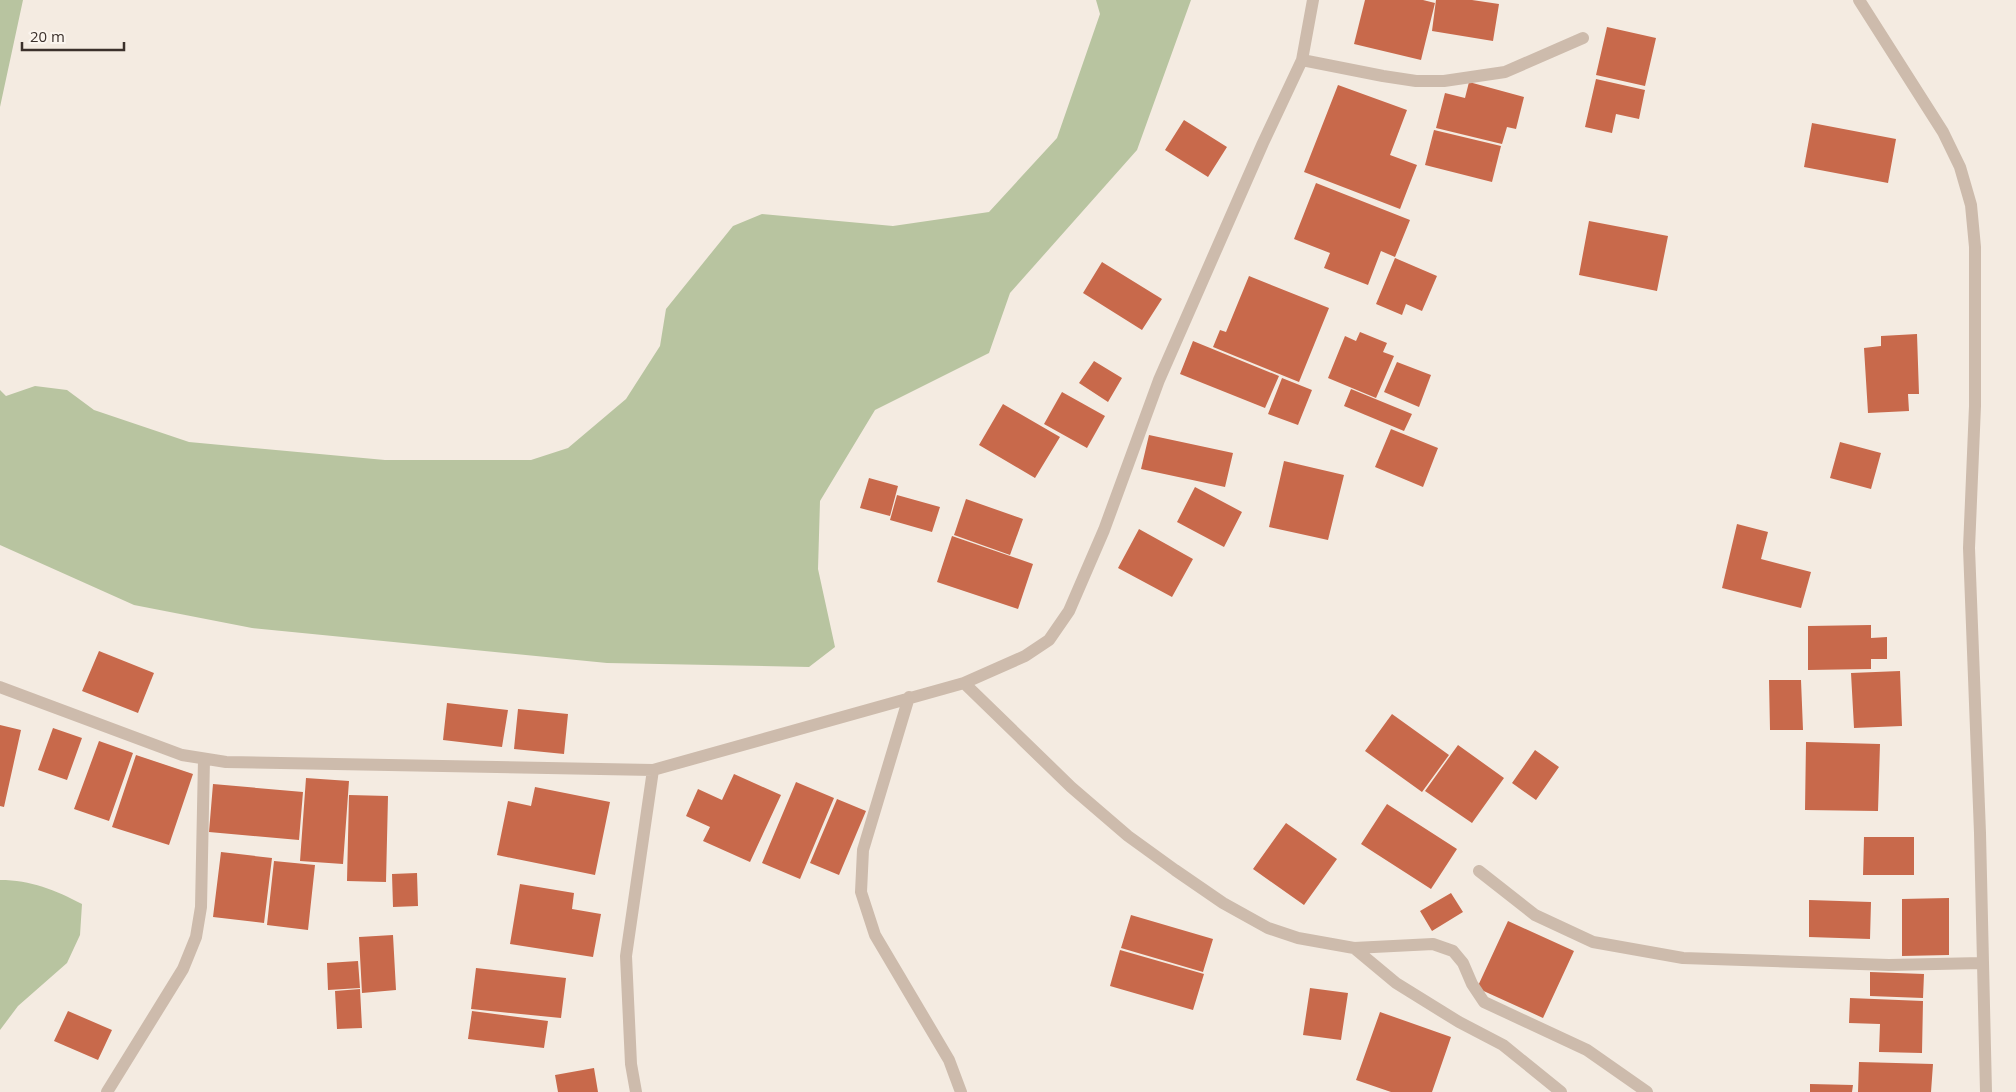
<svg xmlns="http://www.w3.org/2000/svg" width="2016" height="1092" font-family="'Open Sans',sans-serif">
<rect width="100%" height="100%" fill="#f4ebe1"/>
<path fill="#b8c4a0" d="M0,0h23l-23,107z
M1096,0h95l-54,150 -127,143 -21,60 -114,57 -55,91 -2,68 17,78 -26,20 -202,-4 -355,-35 -118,-23 -134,-60v-155l6,6 29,-10 32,4 27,20 95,32 196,18h146l37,-12 58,-49 34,-53 6,-37 67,-83 29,-12 131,12 96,-14 68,-74 43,-124z
M0,880c31,0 55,10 82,24l-2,31 -13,28 -49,43 -18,24z"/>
<path fill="#c8694b" d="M1365,0h58l12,3 -14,57 -67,-16z
M1436,0h36l27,4 -6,37 -61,-10z
M1607,27l49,11 -11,48 -49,-11z
M1596,79l49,11 -6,29 -23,-5 -4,19 -27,-6z
M1469,82l55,15 -8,32 -9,-2 -5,17 -66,-16 9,-35 20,5z
M1338,85l69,25 -17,45 27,10 -17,44 -96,-37z
M1184,120l43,27 -19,30 -43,-27z
M1812,123l84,16 -8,44 -84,-16z
M1434,130l67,16 -9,36 -67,-17z
M1316,183l94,37 -15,37 -14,-6 -13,34 -44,-17 6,-15 -36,-14z
M1589,221l79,15 -11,55 -78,-16z
M1395,258l42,18 -15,35 -16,-7 -4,11 -26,-11z
M1102,262l60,37 -20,31 -59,-37z
M1249,276l80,32 -30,74 -86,-35 7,-17 6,2z
M1360,332l27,11 -4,9 11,4 -18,42 -48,-20 17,-42 11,5z
M1917,334l2,60h-11l1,17 -41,2 -4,-65 17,-2v-10z
M1193,341l86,35 -14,32 -85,-34z
M1094,361l28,17 -14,24 -29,-19z
M1397,362l34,13 -12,32 -35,-15z
M1282,378l30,12 -14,35 -30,-11z
M1351,389l61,25 -8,17 -60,-25z
M1062,392l43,24 -18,32 -43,-24z
M1003,404l57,33 -25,41 -56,-33z
M1391,429l47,19 -15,39 -48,-20z
M1149,435l84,18 -8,34 -84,-18z
M1840,442l41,11 -10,36 -41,-11z
M1284,461l60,14 -16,65 -59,-13z
M869,478l29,8 -8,30 -30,-8z
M1195,487l47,25 -18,35 -47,-25z
M897,495l43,12 -8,25 -42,-12z
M966,499l57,20 -13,36 -56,-20z
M1737,524l31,8 -7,27 50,13 -10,36 -79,-20z
M1139,529l54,30 -21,38 -54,-29z
M952,536l81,28 -15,45 -81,-27z
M1871,625v13l16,-1v22h-16v10l-63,1v-44z
M99,651l55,22 -16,40 -56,-22z
M1900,671l2,55 -48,2 -3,-55z
M1769,680h32l2,50h-33z
M447,703l61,7 -6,37 -59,-7z
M518,709l50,5 -4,40 -50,-5z
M1392,714l57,41 -27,37 -57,-41z
M0,725l21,5 -17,77 -4,-1z
M53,728l29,10 -15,42 -29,-10z
M99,741l34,12 -24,68 -35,-12z
M1806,742l74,2 -2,67 -73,-1z
M1458,745l46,33 -32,45 -47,-32z
M1535,750l24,17 -23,33 -24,-17z
M136,755l57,19 -24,71 -57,-18z
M734,774l47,21 -31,67 -47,-21 7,-14 -24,-11 12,-27 24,11z
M306,778l43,3 -6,83 -43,-3z
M796,782l38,16 -34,81 -38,-16z
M213,784l90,8 -4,48 -90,-8z
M535,787l75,15 -15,73 -98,-20 11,-54 23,5z
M349,795l39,1 -2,86 -39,-1z
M837,799l29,12 -27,64 -29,-12z
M1387,804l70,45 -26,40 -70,-45z
M1286,823l51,36 -33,46 -51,-36z
M1864,837h50v38h-51z
M221,852l51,6 -8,65 -51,-6z
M274,861l41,4 -7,65 -41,-5z
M417,873l1,33 -25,1 -1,-33z
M520,884l54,9 -2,16 29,5 -8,43 -83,-13z
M1451,893l12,19 -31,19 -12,-20z
M1949,898v57l-47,1v-57z
M1809,900l62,2 -1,37 -61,-2z
M1131,915l82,24 -10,33 -82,-24z
M1508,921l66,30 -31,67 -66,-30z
M393,935l3,55 -34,3 -3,-56z
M1120,950l84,24 -11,36 -83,-24z
M358,961l2,27 -32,2 -1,-27z
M476,968l90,10 -5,40 -90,-9z
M1870,972l54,2 -1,24 -53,-2z
M1310,988l38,5 -7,47 -38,-5z
M360,989l2,39 -25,1 -2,-38z
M1850,998l73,3 -1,52 -43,-1 1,-28 -31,-1z
M68,1011l44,19 -14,30 -44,-19z
M472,1011l76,10 -4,27 -76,-9z
M1380,1012l71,25 -19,55h-41l-35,-12z
M1859,1062l74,2 -2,28h-73z
M594,1068l4,24h-40l-3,-17z
M1810,1084l43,1 -1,7h-42z"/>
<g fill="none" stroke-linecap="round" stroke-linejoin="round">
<path stroke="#cdbbac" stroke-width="12" d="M1859,0l84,132 17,35 11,38 4,42v159l-6,142 11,285 6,259
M1302,60l81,16 33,5h28l61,-9 78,-34
M964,683l107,104 57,49 47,34 48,33 45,25 30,10 56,10 42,35 63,39 44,23 58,47
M0,687l182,68 44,7 427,8
M909,697l-46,153 -2,42 14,43 74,125 12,32
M1479,871l56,44 58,27 90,16 206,7 93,-2
M1354,948l79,-4 20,7 10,12 9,21 12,18 103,48 60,42
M107,1092l76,-123 13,-32 5,-30 3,-148
M636,1092l-5,-28 -5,-108 27,-186 311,-87 61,-27 24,-16 20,-29 35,-81 55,-150 104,-237 39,-83 11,-60"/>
</g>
<path d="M22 42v8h102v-8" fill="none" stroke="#3b302b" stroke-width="2.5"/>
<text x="30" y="42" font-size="15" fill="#3b302b" stroke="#fbf5ee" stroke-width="4" paint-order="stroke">20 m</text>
</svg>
